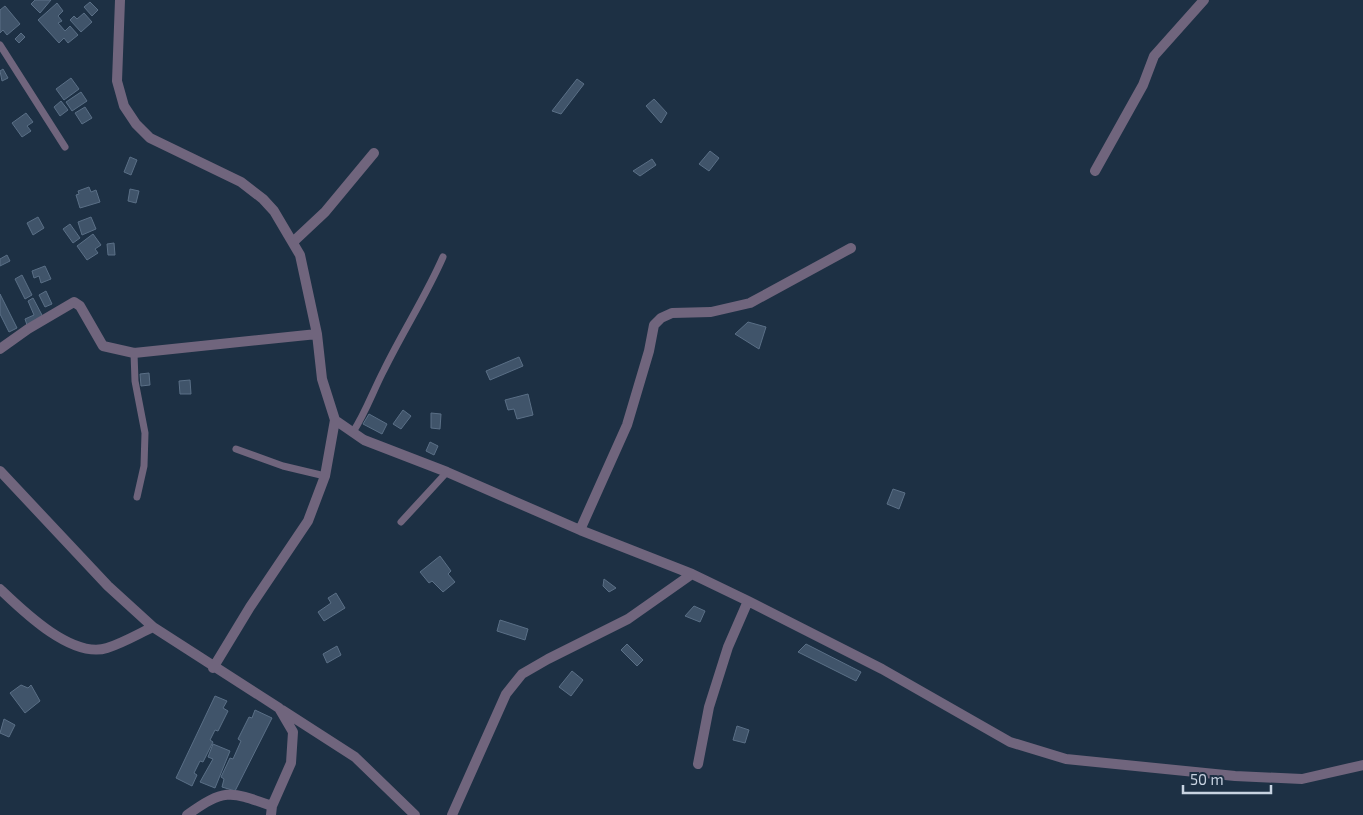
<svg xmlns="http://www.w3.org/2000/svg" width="1363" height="815" font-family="'Exo 2',sans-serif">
<rect width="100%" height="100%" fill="#1d3044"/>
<path fill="#40546a" stroke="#5a6f86" d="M35,0h16l-11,13 -9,-9z
M90,2l8,8 -6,6 -8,-9z
M57,3l6,8 -5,5 4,5 -4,2 7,8 5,-5 8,9 -10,8 -4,-5 -5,5 -21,-23z
M5,6l15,18 -13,11 -4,-5 -3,3v-23z
M84,13l8,9 -11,10 -11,-12 4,-4 3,3z
M21,33l4,4 -6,6 -4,-4z
M3,69l5,9 -6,3 -2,-10z
M71,78l8,11 -15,11 -8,-11z
M577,79l7,5 -23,30 -9,-3z
M81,92l6,9 -15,10 -6,-9z
M654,99l13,14 -6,10 -15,-17z
M61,101l7,9 -8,6 -6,-9z
M85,107l7,11 -10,6 -7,-11z
M26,113l7,9 -6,4 4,5 -9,6 -10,-14z
M710,151l9,7 -10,13 -10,-7z
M130,157l7,3 -6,15 -7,-3z
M652,159l4,6 -16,11 -7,-5z
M89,187l2,5 5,-2 4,12 -20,6 -4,-13 3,-1 -1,-3z
M130,189l9,2 -3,12 -8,-2z
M38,217l6,11 -11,7 -6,-12z
M91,217l5,12 -14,6 -4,-13z
M70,224l10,14 -7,5 -10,-14z
M93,234l8,11 -6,4 3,4 -11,7 -10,-14z
M114,243l1,12h-7l-1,-11z
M7,255l3,6 -10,5v-7z
M45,266l6,13 -10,4 -2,-7 -5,2 -2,-7z
M22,275l10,20 -7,4 -10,-20z
M46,291l6,13 -7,3 -6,-12z
M0,294l17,34 -8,4 -9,-18z
M33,298l10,19 -16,8 -2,-6 9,-4 -6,-14z
M748,322l18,5 -7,22 -24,-15z
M519,357l4,9 -33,14 -4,-9z
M149,373l1,12 -9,1 -1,-12z
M190,380l1,14h-11l-1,-13z
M528,394l5,21 -16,4 -3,-10 -6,1 -3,-10z
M403,410l8,6 -10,13 -8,-5z
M431,413l10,1 -1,15 -9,-1z
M369,414l18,10 -5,10 -19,-10z
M430,442l8,4 -4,9 -8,-4z
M893,489l12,4 -6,16 -12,-5z
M440,556l11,15 -3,3 7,8 -12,10 -11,-11 -3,2 -9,-11z
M604,579l12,9 -7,4 -6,-6z
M336,593l9,15 -21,13 -6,-9 13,-9 -3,-5z
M694,606l11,5 -5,11 -15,-6z
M500,620l28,9 -3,11 -28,-9z
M627,644l16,16 -6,6 -16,-16z
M806,644l55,28 -5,9 -58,-29z
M337,646l4,9 -14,8 -4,-9z
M572,671l11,9 -12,16 -12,-9z
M21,685l7,3 3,-3 9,16 -15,12 -15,-20z
M215,696l12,5 -4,7 5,3 -10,20 -3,-1 -5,10 3,2 -10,20 -3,-1 -6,12 3,2 -5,11 -16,-8z
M255,710l17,8 -37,73 -13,-4 2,-8 -3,-2 9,-19 3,1 8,-18 -3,-2 11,-22 3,1z
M4,719l11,6 -6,12 -9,-4z
M737,726l12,4 -4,13 -12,-3z
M213,744l17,7 -15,37 -15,-6 13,-23 -5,-2z"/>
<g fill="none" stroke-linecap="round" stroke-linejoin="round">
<path stroke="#70657d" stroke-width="7" d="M0,45l65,102
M134,353l1,28 10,52 -1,33 -7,31
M353,432c13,-20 20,-41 31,-62 19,-39 42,-74 59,-113
M236,449l47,17 42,10
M401,522l46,-50"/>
<path stroke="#70657d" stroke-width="10" d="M120,0l-3,81 7,25 12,18 14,14 91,44 22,17 11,12 26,44 17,79 5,45 13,41 29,20 83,32 133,58 112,44 56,27 134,68 128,73 56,17 169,17 67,3 61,-14
M1095,171l48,-86 11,-29 50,-56
M293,242l32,-30 49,-59
M0,349l28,-20 46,-27 6,4 23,40 31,7 183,-19
M0,471l108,115 45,41 126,81 14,24 -2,31 -19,43 -1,9
M580,530l47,-105 22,-74 5,-26 7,-7 11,-5 39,-1 39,-9 101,-55
M0,589c23,22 72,70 107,59 16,-5 31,-14 46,-21
M213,668l37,-61 58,-86 17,-45 10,-56
M282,710l73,47 60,58
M698,764l11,-57 19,-60 20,-46
M187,815c38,-27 43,-24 85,-9
M452,815l54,-121 16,-20 26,-15 80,-40 64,-45"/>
</g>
<path d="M1183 785v8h88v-8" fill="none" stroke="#c8d3e1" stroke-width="2.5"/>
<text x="1190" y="785" font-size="15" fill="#c8d3e1" stroke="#1d3044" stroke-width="4" paint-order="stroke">50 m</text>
</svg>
